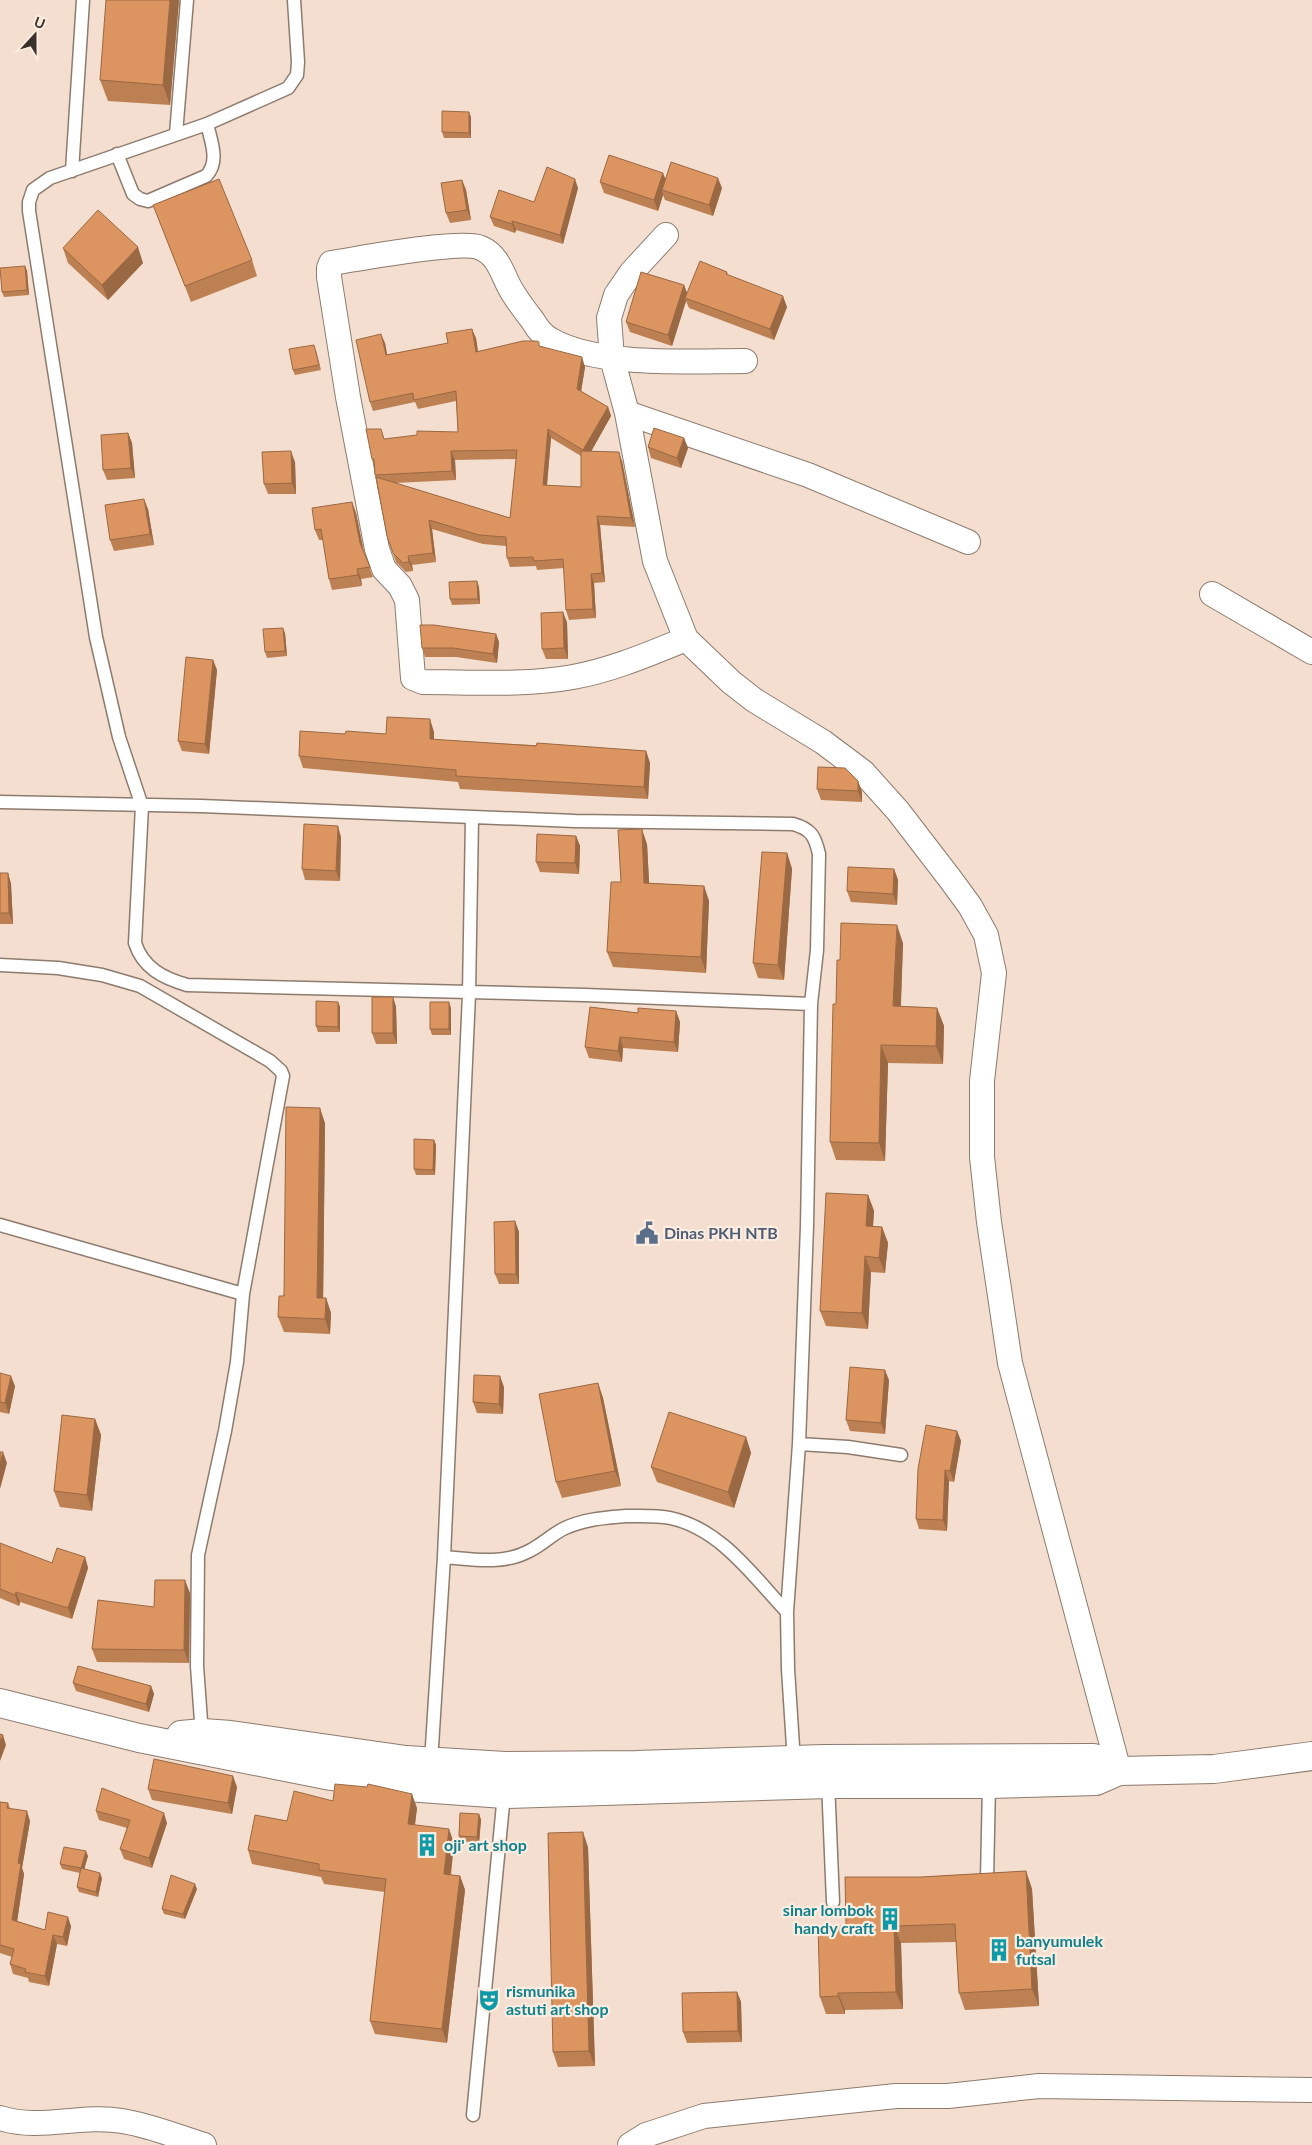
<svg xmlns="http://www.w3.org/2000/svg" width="1312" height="2145" font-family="Lato,sans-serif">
<rect width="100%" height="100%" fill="#f3decf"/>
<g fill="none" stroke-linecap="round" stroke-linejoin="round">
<defs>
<path id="lane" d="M294,0l4,62 -1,13 -9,13 -81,36 -157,54 -17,12 -4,12v9l67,426 23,100 23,69 -7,137c8,25 28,35 52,42l398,10 226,9
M176,134l11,-134
M117,154l16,40 7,5 8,2 58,-25c14,-14 5,-35 1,-52
M72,171l11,-171
M0,802l201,4 374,15 218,3c18,5 22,12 26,30l-2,96 -6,54 -4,222 -8,218 -12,168 1,57 6,93
M0,965l58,3 44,7 38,11 130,75 11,10 2,5 -40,218 -6,68 -12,69 -27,124 -1,111 5,69
M0,1225l243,69
M799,1444l49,3 53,8
M444,1557c27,2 58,8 83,-5 14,-6 25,-18 38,-24 20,-9 38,-10 60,-12 15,0 31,-1 45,2 50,10 84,59 117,94
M431,1762l13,-205 25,-563 3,-176
M828,1781l5,121
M987,1879l2,-95
M473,2115l31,-321"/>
<path id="street" d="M666,235l-35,38 -15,22 -7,23 3,40 15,55 28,148 31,78 45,43 23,18 69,42 40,30 35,39 53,69 19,26 16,29 8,38 -12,108v76l7,65 21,141 109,408
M627,413l181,62 160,67
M1212,594l100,58
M686,639c-37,15 -74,31 -113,38 -50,9 -101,5 -150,5l-10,-4 -6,-78 -7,-14 -16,-17 -7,-20 -29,-152 -19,-120v-9l2,-5c27,-4 131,-24 150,-15 19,8 22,30 32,45 6,10 13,19 20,28 4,7 10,15 18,19 47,27 140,21 194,21
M0,2118c40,13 81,-4 122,3 27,4 56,16 82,24
M630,2145l16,-10 58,-19 192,-20h52l91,-10 273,4"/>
<path id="secondary" d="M0,1703l139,35 192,38 76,11 97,7 325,-10h160l107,-3 23,-10 95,-2 98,-13
M181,1735l22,-2 28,2 175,25 99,6 131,-1 188,-6 270,-1 25,13"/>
</defs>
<use href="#lane" stroke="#8e7b6e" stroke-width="15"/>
<use href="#street" stroke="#8e7b6e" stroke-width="26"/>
<use href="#secondary" stroke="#8e7b6e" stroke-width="30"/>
<use href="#lane" stroke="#fff" stroke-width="12"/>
<use href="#street" stroke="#fff" stroke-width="24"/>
<use href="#secondary" stroke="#fff" stroke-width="28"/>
</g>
<path fill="#bd8053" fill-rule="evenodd" d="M179,0l-9,105 -62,-4 -8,-21z
M471,117v21h-27l-2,-6z
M665,178l57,10 -9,28 -48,-16 -2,-5 -5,16 -54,-18 -4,-11z
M462,180l4,10 5,30 -21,3 -4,-10z
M578,188l-15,56 -47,-14 -1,3 -21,-7 -4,-9z
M153,205l99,55 5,16 -66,26z
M63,248l80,15 -35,37 -40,-37z
M25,266l2,5 2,24 -25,2 -2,-5z
M727,272l1,3 59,32 -13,33 -85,-32 -3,-7 -14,45 -42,-14 -4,-10 58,-37 3,8z
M476,338l2,13 63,-5 44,21 -4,24 27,16 3,9 -20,35 31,10 13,66 -35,-2 5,57 -11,1 2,35 -27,2 -3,-10 -2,-42 -27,2 -1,-4 -26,1 -3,-9 -1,-12 -23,-2 -51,-15 4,33 -24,3 1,6 -7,1 -10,-10 -9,-26 -12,-61v-9l-3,-7 13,-20 73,-7 -2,-31 -38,8 -3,-7 -42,9 -3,-9 15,-59 2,12zM551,438l30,18v31l-34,-1zM516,459l-6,59 -115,-35 61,-3 -1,-20z
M316,350l5,20 -26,5 -2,-5z
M128,433l4,10 3,35 -28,2 -4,-10z
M684,438l4,10 -7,20 -30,-10 -3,-11z
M295,462l1,32h-28l-4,-10z
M352,502l4,11 8,39 9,25 -12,2 1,7 -30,4 -3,-11 -6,-39h-4l-4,-10z
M148,509l6,36 -40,6 -4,-11z
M477,581l2,6 1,17 -28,1 -2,-6z
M567,622l1,37h-22l-4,-10z
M285,633l2,23 -20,2 -2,-6z
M496,634l3,8 -2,21 -41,-6h-31l-3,-9z
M213,660l4,10 -8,84 -27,-3 -4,-10z
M434,732v8l212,11 4,12 -2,36 -188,-10 -2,-7 -155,-14 -4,-12 46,-22h41z
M858,781l4,11v10l-41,-2 -4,-11z
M576,836l4,10 -1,28 -39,-2 -4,-10z
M341,837l-1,44 -35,-1 -3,-11z
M647,844l2,39 55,3 5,15 -3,72 -93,-6 -6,-15 14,-70z
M787,853l5,16 -8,111 -26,-2 -5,-15z
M894,869l4,11 -1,25 -46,-3 -4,-11z
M0,873h8l3,11 2,40h-13z
M903,943l-2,63 36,2 7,18 -1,38 -55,-1 -3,98 -49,-1 -6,-18 6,-138 4,-44z
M393,997l3,10 1,37h-21l-4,-11z
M338,1002l2,5v25h-22l-2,-6z
M451,1008v27h-19l-2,-6z
M676,1011l4,11 -2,30 -55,-4 -1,14 -33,-4 -4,-11 53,-34z
M325,1123l-2,175h3l5,15 -1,21 -46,-2 -6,-15z
M434,1140l2,5 -1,30h-19l-2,-6z
M868,1195l6,16 -1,15 9,1 6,16 -3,30 -14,-1 -3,57 -42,-3 -6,-15z
M515,1221l4,11v52h-20l-4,-10z
M0,1373l15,13 -6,28 -9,-2z
M889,1380l-4,54 -35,-3 -4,-11z
M598,1383l5,15 18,88 -59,12 -6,-16z
M504,1387l-1,27 -26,-1 -4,-11z
M95,1419l6,16 -9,76 -32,-4 -6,-16z
M957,1431l4,10 -7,41 -5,-1 -2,50 -28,-2 -3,-10z
M746,1437l5,16 -17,55 -77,-26 -6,-15z
M0,1544l52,19 33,-6 3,11 -16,51 -52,-17 -1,4 -19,-8z
M190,1593l-1,70 -92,-1 -5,-13 62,-42z
M73,1683l78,3 3,8 -5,18 -73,-21z
M237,1787l-5,27 -80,-14 -4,-11z
M333,1801l84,7 -2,17 39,18 -3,32 9,1 5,14 -18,153 -72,-9 -5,-13 15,-129 -61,-8 -3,-7 -69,-13 -4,-14 39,-29z
M0,1802l8,1 2,5 20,13 -8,47 2,6 -7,47 28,9 26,-4 -4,20 -10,-2 -8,42 -20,-4 -1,-4 -15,-4 -3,-10 2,-7 -12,-4z
M96,1811l71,12 -15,45 -28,-9 -4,-10 7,-21 -28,-8z
M479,1814l2,6 -2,23 -18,-2 -2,-5z
M588,1847l7,219 -37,1 -5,-15z
M88,1856l-4,13 18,9 -4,19 -19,-5 -2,-5 3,-14 -18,-4 -2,-5z
M1026,1871l6,18 7,117 -74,4 -6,-17 -3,-51 -55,1 2,66 -58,1v4h-19l-6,-17 26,-71 75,-49z
M197,1889l-12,30 -21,-5 -2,-5z
M737,1992l4,10 1,40 -55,1 -4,-11z"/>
<path fill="#9a6843" d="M170,0h9l-9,105 -7,-20z
M469,112l2,5v21l-2,-5z
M663,173l4,10 -5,7 1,5 -5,16 -4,-11z
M718,178l4,10 -9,28 -4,-11z
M575,179l3,9 -15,56 -3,-9z
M462,180l4,10 5,30 -4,-10z
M512,221l4,9 -1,3 -3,-9z
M138,247l5,16 -35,37 -6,-15z
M25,266l2,5 2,24 -2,-5z
M684,285l4,11 -3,2 1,3 -14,45 -4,-11z
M783,296l4,11 -13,33 -4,-11z
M472,329l4,9 3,23 -3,-9z
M381,334l4,9 4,21 -3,-9z
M582,357l3,10 -5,31 -3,-9z
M608,407l3,9 -24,43 -4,-9z
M548,429l3,9 -5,57 -3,-10z
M128,433l4,10 3,35 -4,-10z
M684,438l4,10 -7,20 -4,-10z
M291,451l4,11 1,32 -4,-11z
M451,451l4,9 1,20 -4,-9z
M619,452l3,9 13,66 -4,-9z
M144,499l4,10 6,36 -4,-11z
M352,502l4,11 8,40 -4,-10z
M597,516l3,9 5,57 -3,-9z
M429,520l3,9 4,33 -3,-9z
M408,556l4,9 1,6 -4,-9z
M357,569l4,10 1,7 -4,-11z
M591,574l3,9 2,35 -3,-9z
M477,581l2,6 1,17 -2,-5z
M563,612l4,10 1,37 -4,-11z
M283,628l2,5 2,23 -2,-5z
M496,634l3,8 -2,21 -4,-9z
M213,660l4,10 -8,84 -4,-10z
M430,719l4,13v20l-4,-13z
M646,751l4,12 -2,36 -4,-12z
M858,781l4,11v10l-4,-11z
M338,826l3,11 -1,44 -4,-10z
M642,829l5,15 3,54 -6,-15z
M576,836l4,10 -1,28 -4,-11z
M787,853l5,16 -8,111 -6,-15z
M894,869l4,11 -1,25 -4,-11z
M8,873l3,11 2,40 -4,-11z
M704,886l5,15 -3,72 -5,-16z
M897,925l6,18 -3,81 -7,-18z
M393,997l3,10 1,37 -4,-11z
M338,1002l2,5v25l-2,-5z
M449,1002l2,6v27l-2,-6z
M937,1008l7,18 -1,38 -7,-18z
M676,1011l4,11 -2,30 -4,-10z
M620,1037l3,11 -1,14 -4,-11z
M881,1045l7,18 -3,98 -6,-18z
M320,1108l5,15 -2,190 -6,-15z
M434,1140l2,5 -1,30 -2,-5z
M868,1195l6,16 -2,30 -6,-15z
M515,1221l4,11v52l-3,-10z
M882,1227l6,16 -3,30 -6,-15z
M865,1256l6,16 -3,57 -6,-16z
M326,1298l5,15 -1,21 -5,-15z
M885,1370l4,10 -4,54 -4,-11z
M11,1376l4,10 -6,28 -4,-11z
M500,1376l4,11 -1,27 -4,-10z
M598,1383l5,15 18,88 -6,-15z
M95,1419l6,16 -9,76 -5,-16z
M957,1431l4,10 -7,41 -4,-11z
M746,1437l5,16 -17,55 -6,-16z
M3,1452l4,11 -7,26v-25z
M945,1470l4,11 -2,50 -4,-11z
M85,1557l3,11 -16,51 -4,-11z
M185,1580l5,13 -1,70 -5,-13z
M16,1592l4,10 -1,4 -4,-11z
M151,1686l3,8 -5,18 -3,-8z
M3,1735l3,10 -6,16v-19z
M233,1776l4,11 -5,27 -4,-11z
M412,1794l5,14 -4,30 -5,-14z
M27,1811l3,10 -8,47 2,6 -8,56 -4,-10 6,-57z
M164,1813l3,10 -15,45 -3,-10z
M479,1814l2,6 -2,23 -2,-6z
M449,1829l5,14 -5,45 -5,-14z
M583,1832l5,15 7,219 -6,-15z
M86,1851l2,5 -5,18 -2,-6z
M1026,1871l6,18 7,117 -7,-17z
M100,1873l2,5 -4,19 -2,-5z
M460,1876l5,14 -18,153 -5,-14z
M195,1884l2,5 -12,30 -2,-5z
M68,1917l3,9 -4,20 -4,-9z
M894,1926l7,17 2,66 -7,-17z
M53,1935l4,9 -8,42 -4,-10z
M737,1992l4,10 1,40 -4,-11z
M838,1993l7,17v4l-7,-18z"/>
<path fill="#dc9560" stroke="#9a6843" d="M106,0h64l-7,85 -63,-5z
M442,111l27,1v21l-27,-1z
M609,155l54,18 -9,27 -54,-18z
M671,162l47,16 -9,27 -47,-15z
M547,167l28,12 -15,56 -48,-14v3l-22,-7 9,-27 35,12z
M219,179l33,81 -67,26 -32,-81z
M462,180l5,30 -21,3 -5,-30z
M98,210l40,37 -36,38 -39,-37z
M700,261l27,11 -1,2 57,22 -13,33 -85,-31z
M25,266l2,24 -25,2 -2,-24z
M641,272l43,13 -16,50 -42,-13z
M472,329l4,23 47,-11h14l2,1v4l43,11 -5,32 31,18 -25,43 -35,-21 -5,56 38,2v-36l38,1 12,66 -34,-2 5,57 -11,1 2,35 -27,1 -3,-51 -29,2 -1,-4 -26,1 -1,-21 -27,-2 -50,-15 4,33 -25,3 1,6 -6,1 -10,-10 -6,-17 -11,-59 134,41 7,-68 -66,1 1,20 -77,4 -1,-16h-2l-6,-30h15l3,10 33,-4v-4l41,1 -2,-41 -42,9 -1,-7 -43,9 -14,-62 25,-6 5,21 62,-12 -2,-10z
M314,345l5,20 -26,5 -4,-21z
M654,428l30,10 -7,20 -29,-11z
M128,433l3,35 -28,2 -2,-35z
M291,451l1,32 -28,1 -2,-32z
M144,499l6,35 -40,6 -5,-35z
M352,502l8,41 10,24 -13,2 1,6 -29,4 -8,-50 -6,1 -3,-22z
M477,581l1,18h-28l-1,-17z
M563,612l1,36 -22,1 -1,-36z
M420,625h14l62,9 -3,20 -40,-6h-31z
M283,628l2,23 -20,1 -2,-23z
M186,657l27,3 -8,84 -27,-3z
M387,717l43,2v20l106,7 1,-3 109,8 -2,36 -188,-11v-6l-157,-14 1,-25 45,3 1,-3 40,3z
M818,767l27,1 13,13v10l-41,-2z
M304,824l34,2 -2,45 -34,-2z
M642,829l2,54 60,3 -3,71 -94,-5 4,-70h10l-3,-52z
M537,834l39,2 -1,27 -39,-1z
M762,852l25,1 -9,112 -25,-2z
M848,867l46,2 -1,25 -46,-3z
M0,873h8l1,40h-9z
M841,923l56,2 -4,81 44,2 -1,38 -55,-1 -2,98 -49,-1 3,-138h3l1,-44h3z
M372,997h21v36h-21z
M316,1001l22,1v25l-22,-1z
M430,1002h19v27h-19z
M590,1007l48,6v-5l38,3 -2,31 -54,-5 -2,14 -33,-4z
M286,1107l34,1 -3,190h9l-1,21 -47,-2 1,-21h5z
M414,1139l20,1 -1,30 -19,-1z
M826,1193l42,2 -2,31 16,1 -3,31 -14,-2 -3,57 -42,-2z
M515,1221l1,53h-21l-1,-52z
M850,1367l35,3 -4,53 -35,-3z
M0,1373l11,3 -6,27 -5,-1z
M474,1375l26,1 -1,28 -26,-2z
M598,1383l17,88 -59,11 -17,-88z
M669,1412l77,25 -18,55 -77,-25z
M62,1415l33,4 -8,76 -33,-4z
M926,1425l31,6 -7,40 -5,-1 -2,50 -27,-1 2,-50z
M0,1452h3l-3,12z
M0,1543l52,20 5,-15 28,9 -17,51 -52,-16 -1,3 -15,-6z
M155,1580h30l-1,70 -92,-1 6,-49 56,7z
M78,1666l73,20 -5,18 -73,-21z
M0,1734l3,1 -3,7z
M154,1759l79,17 -5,27 -80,-14z
M335,1784l32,3 1,-3 44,10 -4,30 41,5 -5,45 16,2 -18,153 -72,-8 16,-142 -67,-9v-6l-71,-14 7,-35 32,6 7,-30 39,10z
M102,1788l62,25 -15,45 -29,-9 10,-29 -34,-9z
M0,1802l8,1 -1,5 20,3 -9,52 3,1 -9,56 33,10 3,-18 20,5 -5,20 -10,-2 -8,41 -20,-4 1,-3 -16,-5 4,-15 -14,-4z
M460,1813l19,1 -2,23 -18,-1z
M583,1832l6,219 -36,1 -5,-219z
M64,1847l22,4 -5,17 -21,-4z
M81,1868l19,5 -4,19 -19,-5z
M1026,1871l6,118 -73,4 -4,-69 -61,2 2,66 -58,1v3l-18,1 -2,-70 28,-1 -1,-49h76z
M171,1875l24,9 -12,30 -21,-5z
M737,1992l1,39 -55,1 -1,-39z"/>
<defs>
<symbol id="civic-bare" viewBox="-9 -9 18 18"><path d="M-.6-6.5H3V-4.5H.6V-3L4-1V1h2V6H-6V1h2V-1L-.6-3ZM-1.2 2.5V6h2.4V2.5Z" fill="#5c6f8a" stroke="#fdece0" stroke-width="2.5" paint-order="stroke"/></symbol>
<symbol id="building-bare" viewBox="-9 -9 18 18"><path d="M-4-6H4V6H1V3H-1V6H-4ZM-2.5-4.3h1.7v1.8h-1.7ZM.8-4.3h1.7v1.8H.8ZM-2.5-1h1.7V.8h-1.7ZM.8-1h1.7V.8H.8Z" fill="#0f9aa8" stroke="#fdece0" stroke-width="2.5" paint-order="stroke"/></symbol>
<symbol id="theatre-bare" viewBox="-9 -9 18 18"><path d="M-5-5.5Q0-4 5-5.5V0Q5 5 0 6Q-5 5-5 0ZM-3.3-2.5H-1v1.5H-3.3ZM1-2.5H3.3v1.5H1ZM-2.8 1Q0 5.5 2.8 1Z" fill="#0f9aa8" stroke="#fdece0" stroke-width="2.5" paint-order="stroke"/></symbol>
</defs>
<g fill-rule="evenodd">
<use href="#civic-bare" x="631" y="1217" width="32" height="32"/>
<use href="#building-bare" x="411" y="1829" width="32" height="32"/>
<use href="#building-bare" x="874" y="1903" width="32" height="32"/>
<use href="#building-bare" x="983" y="1934" width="32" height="32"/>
<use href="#theatre-bare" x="473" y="1984" width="32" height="32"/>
</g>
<g text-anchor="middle" stroke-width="4.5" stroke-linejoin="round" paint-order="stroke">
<g font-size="16" font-weight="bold" fill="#4e5e75" stroke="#fdece0" text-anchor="start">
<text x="664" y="1239">Dinas PKH NTB</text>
</g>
<g font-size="16" font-weight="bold" fill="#0d838f" stroke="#fdece0" text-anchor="start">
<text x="444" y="1851">oji' art shop</text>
<text x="874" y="1916" text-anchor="end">sinar lombok<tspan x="874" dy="18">handy craft</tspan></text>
<text x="1016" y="1947">banyumulek<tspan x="1016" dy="18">futsal</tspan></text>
<text x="506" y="1997">rismunika<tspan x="506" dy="18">astuti art shop</tspan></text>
</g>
</g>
<g transform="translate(35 35) rotate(21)" stroke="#fdece0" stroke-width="4" paint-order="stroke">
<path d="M0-4L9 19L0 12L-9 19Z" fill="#39312b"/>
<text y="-8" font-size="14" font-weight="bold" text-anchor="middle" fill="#39312b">U</text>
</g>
</svg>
